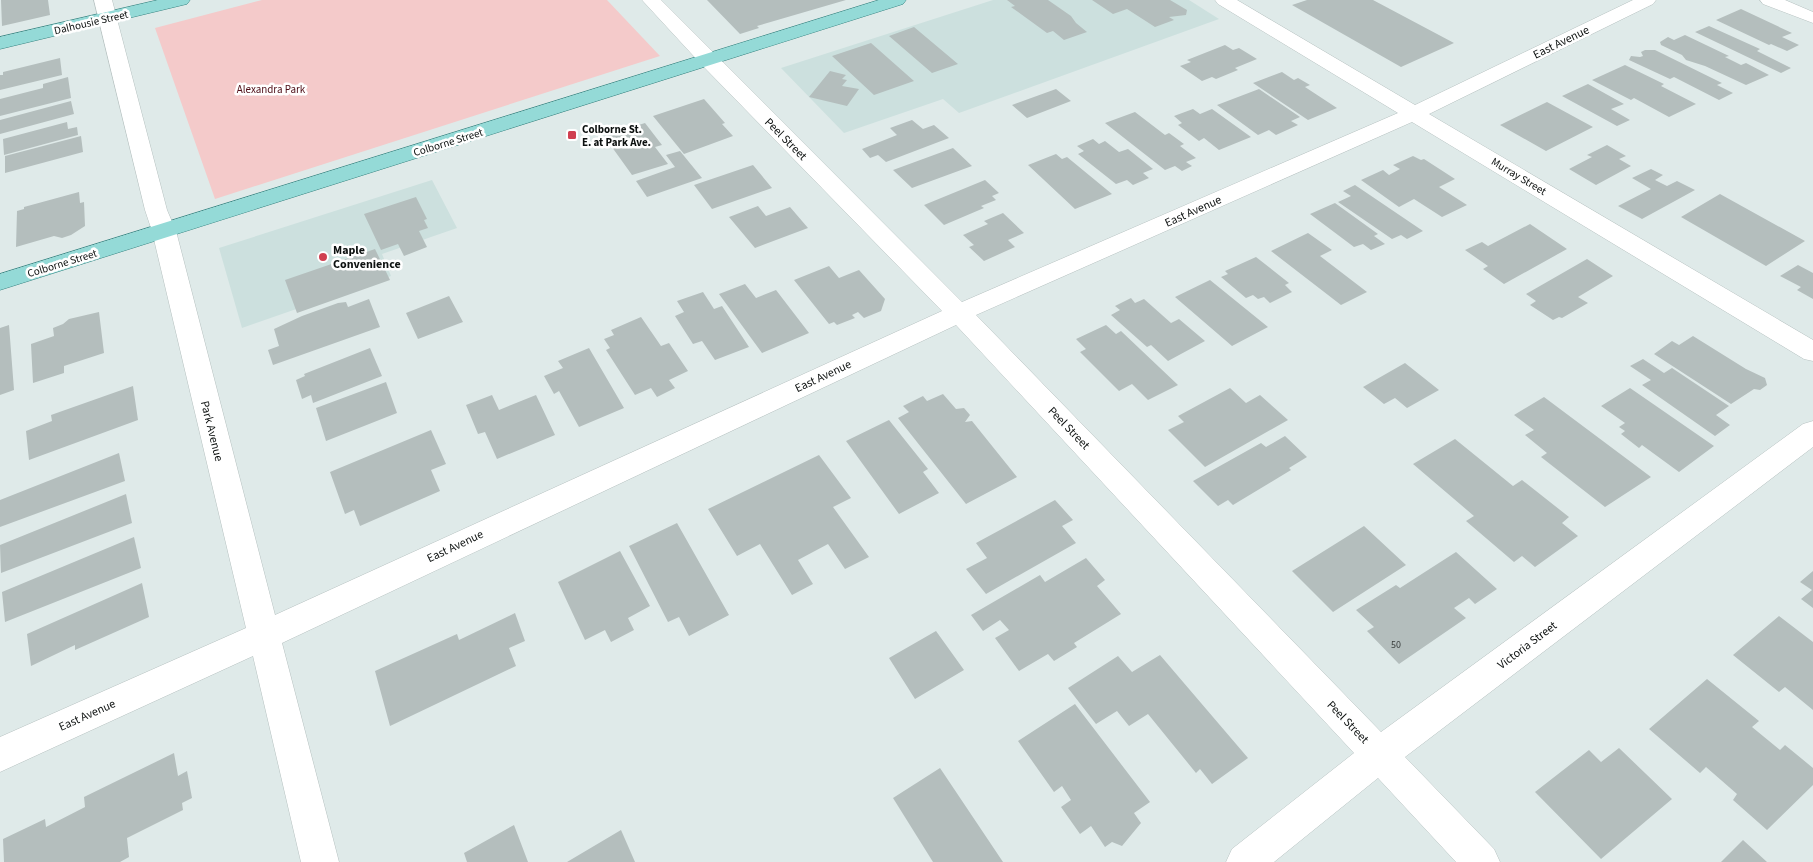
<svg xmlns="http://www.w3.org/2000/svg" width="1813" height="862" font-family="'Source Sans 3',sans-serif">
<rect width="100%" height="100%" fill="#dfeae9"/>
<path fill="#cce0de" d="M993,0h196l30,19 -260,94 -16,-14 -99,34 -63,-65z
M432,180l25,48 -75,26 9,22 -149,52 -23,-80z"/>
<path fill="#f4caca" d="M262,0h345l53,56 -445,143 -60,-171z"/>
<path fill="#b4bebd" d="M1,0h47l2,15 -48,11z
M707,0h139l-89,26 2,2 -19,6z
M1007,0h41l23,16 5,7 11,9 -23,8 -11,-9 -6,2 -36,-26 4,-1z
M1092,0h78l17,10 -1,5 -17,2 5,3 -19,7 -28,-18 -14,5z
M1307,0h66l81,43 -53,24 -109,-62z
M1741,9l51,24 -10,4 17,8 -12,6 -16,-7 -2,1 -53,-25z
M1709,26l51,23 -3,2 34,17 -10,5 -86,-41z
M914,27l44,37 -26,9 -43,-37z
M1685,35l44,21 -4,1 16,8 5,-2 23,12 -23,10 -41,-19 -19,-6 -4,-5 -21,-10 -1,-3 8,-5 6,3z
M871,43l43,38 -40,14 -42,-39z
M1225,45l8,5 6,-2 18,11 -22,9 3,2 -22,9 -4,-2 -10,4 -22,-15 11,-4 -4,-2z
M1645,50h10l67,33 -5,2 16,8 -14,7 -45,-23 -4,2 -41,-19 2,-4 9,1 3,-1 -2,-4z
M60,58l2,17 -62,15v-15h3v-3z
M1625,65l39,19 -3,2 35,18 -27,13 -35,-19 -3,2 -39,-20z
M830,71l16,4 -4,4 5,1 -5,6 17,3 -12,17 -38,-9z
M1282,72l12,8 4,-2 12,7 -5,2 32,21 -29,12 -55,-37z
M68,77l3,21 -71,18v-17l43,-11v-4z
M1588,84l36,20 -13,5 19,11 -13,6 -55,-30z
M1056,89l15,12 -44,17 -15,-13z
M1259,89l41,28 -9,4 7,4 -22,10 -7,-5 -11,5 -41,-30z
M704,99l21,24 -3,1 11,12 -49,18 -31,-38z
M71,101l3,13 -74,20v-14z
M1547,102l46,25 -47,24 -46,-26z
M1193,109l7,5 12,-5 39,28 -32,13 -15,-12 -5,3 -21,-16 4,-2 -8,-7z
M1135,112l30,23 4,-2 15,11 -4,2 16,12 -10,4 6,4 -10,5 -7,-5 -10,4 -60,-47z
M912,120l11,9 11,-4 15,13 -63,24 -8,-7 -8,3 -8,-9 35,-14 -7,-7z
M67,122l1,7 9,-2 1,8 -74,20 -1,-16z
M645,123l17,22 -7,2 13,17 -36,11 -28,-39z
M81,136l2,16 -78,21v-17z
M1093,139l6,5 6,-3 14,11 9,-3 25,20 -10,4 6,5 -16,7 -6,-5 -11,4 -38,-30 6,-3 -7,-5z
M1607,145l19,11 -7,3 12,7 -35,19 -27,-16 23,-12 -5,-2z
M953,148l19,18 -60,22 -19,-18z
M680,151l22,27 -55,19 -11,-16 39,-14 -9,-12z
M1056,154l6,5 5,-2 45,37 -37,15 -47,-44z
M1413,156l8,4 3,-1 31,20 -16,8 28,18 -25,12 -28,-18 -15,8 -38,-27 22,-10 6,5 11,-6 -7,-4z
M753,165l19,23 -60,21 -18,-24z
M1651,169l12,6 -8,5 12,6 10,-5 18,9 -53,29 -24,-13 33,-17 -19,-11z
M985,180l14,13 -7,3 4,4 -15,6 3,2 -40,17 -20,-20z
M1355,185l68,46 -16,8 -6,-4 -9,4 -54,-37 13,-6 -8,-5z
M79,192l1,11 4,-1 1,24 -14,9 -9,3 -8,-2 -38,11 1,-36 7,-2v-2z
M1720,194l85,47 -39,25 -85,-49z
M416,197l11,22 -3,1 4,8 -9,3 8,16 -23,9 -6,-12 -17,6 -17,-36z
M1335,203l43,31 -4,2 11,8 -14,6 -8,-6 -9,3 -44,-33z
M758,206l8,10 24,-9 18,21 -53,20 -26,-31z
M1003,213l21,20 -16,7 7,7 -31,14 -15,-14 5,-2 -11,-10 25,-11 -4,-3z
M1530,224l37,25 -63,35 -21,-15 5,-3 -23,-16 17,-8 6,4z
M1308,233l24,17 -12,6 47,36 -26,13 -70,-54z
M375,249l15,31 -93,33 -12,-33z
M1256,257l33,26 -4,2 7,7 -22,11 -6,-6 -6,2 -5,-4 -7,3 -25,-21 7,-3 -3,-3z
M1587,259l26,17 -35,21 10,6 -26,15 -3,-1 -6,3 -23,-15 6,-4 -10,-7z
M1798,265l15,8v26l-16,-9 4,-3 -21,-11z
M829,266l10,12 20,-8 26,29 -4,12 -17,7 -6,-6 -6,3 3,3 -18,7 -3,-3 -5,2 -35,-44z
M1210,280l58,47 -36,19 -57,-49z
M745,284l11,14 20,-8 33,43 -47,20 -43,-59z
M703,292l11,17 8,-3 27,41 -34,13 -13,-19 -9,3 -18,-28 9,-4 -7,-11z
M449,296l14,26 -45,17 -12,-26z
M1131,298l4,5 9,-4 27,24 8,-4 26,22 -37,20 -17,-16 -4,2 -36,-32 9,-5 -5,-4z
M369,299l11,28 -107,38 -5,-15 11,-4 -5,-17 28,-13 36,-13 8,-1 2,5z
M99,312l5,41 -40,13v7l-31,10 -2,-39 23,-8 -1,-8 10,-4 6,-5z
M641,317l20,29 8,-3 19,28 -19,9 6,8 -18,9 -6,-9 -16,7 -29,-45 4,-2 -6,-9 10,-4 -3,-5z
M9,325l5,65 -14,5v-67z
M1106,325l10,9 5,-3 57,54 -30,15 -16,-16 -13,7 -39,-39 6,-3 -10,-10z
M1693,336l53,33 19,9 2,7 -7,5 -6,-1 -23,15 -77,-50 18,-13 7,4z
M370,348l12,28 -69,27 -2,-8 -9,4 -6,-19 9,-4 -1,-2z
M589,348l35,60 -45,19 -20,-36 -5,3 -10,-18 19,-8 -5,-7z
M1643,359l21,14 8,-5 57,38 -13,9 14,10 -15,11 -73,-51 9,-5 -21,-14z
M1405,363l34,27 -32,18 -12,-10 -11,6 -21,-17z
M386,382l11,31 -71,28 -10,-33z
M133,386l5,34 -109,40 -3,-29 26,-10 -1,-6z
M1230,388l16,15 14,-8 28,25 -83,47 -37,-37 16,-8 -6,-6z
M1630,388l84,58 -35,26 -37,-27 -3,3 -18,-14 4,-3 -6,-4 6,-4 -24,-17z
M943,394l13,15 8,-1 6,7 -5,7 7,-1 45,56 -51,27 -68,-86 11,-6 -6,-6 20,-10 4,5z
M492,395l7,15 37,-15 19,40 -58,24 -12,-27 -7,2 -12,-29z
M1544,397l107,80 -46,30 -64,-50 6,-4 -22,-18 9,-5 -20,-15z
M889,420l39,49 -5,3 16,21 -40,21 -53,-73z
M431,430l15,34 -15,6 9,21 -80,35 -6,-16 -9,4 -15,-42z
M1285,436l22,21 -18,11 2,2 -58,35 -5,-5 -10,6 -25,-25 68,-38 5,4z
M1455,439l58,47 9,-6 47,37 -7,6 16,13 -43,31 -13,-11 -8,6 -48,-41 8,-5 -61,-52z
M119,453l6,28 -125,46v-27z
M819,455l32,43 -18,9 36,50 -24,12 -17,-25 -30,16 15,24 -21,11 -32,-51 -23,12 -29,-47z
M126,494l6,29 -131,50 -1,-28z
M1055,500l18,20 -11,6 14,17 -90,51 -20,-25 21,-11 -11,-15z
M677,523l52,92 -40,21 -10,-19 -11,5 -39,-76z
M1364,526l42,39 -73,47 -41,-41z
M134,537l7,31 -136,54 -3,-30z
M620,551l30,55 -22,12 6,12 -23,12 -6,-12 -20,10 -27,-58z
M1456,552l41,37 -22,15 -6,-6 -15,10 12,10 -67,46 -32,-33 7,-4 -18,-17 40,-25 4,3z
M1086,558l19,22 -8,6 24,28 -47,29 3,4 -23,14 -6,-7 -29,17 -24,-33 14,-8 -9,-10 -17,11 -12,-16 69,-40 5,7z
M1813,571v37l-12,-9 11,-9 -12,-8z
M142,583l7,34 -74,33v-5l-44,21 -4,-32z
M515,613l10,28 -16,7 7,18 -126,60 -15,-55 82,-37 2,6z
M1779,616l34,26v68l-28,-23 -6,5 -46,-37z
M936,631l28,39 -49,29 -26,-41z
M1160,655l88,103 -36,26 -12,-15 -4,4 -48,-59 -19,12 -12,-15 -21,13 -28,-36 50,-32 14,16z
M1707,679l52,42 -7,6 28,23 5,-5 28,23v17l-46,45 -34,-30 4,-6 -31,-27 -6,6 -51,-44z
M1075,704l75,98 -16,11 7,10 -19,23 -10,-4 -7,5 -14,-21 -11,8 -19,-27 10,-7 -9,-14 -8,6 -36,-51z
M1619,748l53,51 -71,60 -66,-67 54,-42 12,12z
M174,753l4,23 9,-5 5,27 -10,5 1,7 -56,28 2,19 -9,5h-116l-1,-23 42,-20 1,8 39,-20 -1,-10z
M940,768l63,94h-70l-40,-64z
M514,825l14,37h-61l-3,-9z
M621,830l14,32h-68z
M1743,840l24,22h-46z"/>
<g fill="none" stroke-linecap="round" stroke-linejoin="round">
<defs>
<path id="minor" d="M94,0h18l55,210 9,21 99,384 667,-304 -241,-247 -59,-64h19l301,302 436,-189 -180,-109 -3,-4h22l178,105 218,-105h23l-3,4 -224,110 384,226v21l-9,-2 -392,-237 -436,193 405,417 422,-308 10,-3v26l-408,310 89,92 6,13h-44l-78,-84 -104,84h-48l6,-13 122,-96 -398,-428 -674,318 57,219h-38l-48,-206 -253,116v-35l246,-109 -94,-397 -7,-21z
M1760,0h25l28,12v11l-50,-19z"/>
<path id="major" d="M158,0h32l-3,4 -187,45v-12z
M879,0h27l-3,4 -903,286v-16z"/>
</defs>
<use href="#minor" stroke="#b6c1c0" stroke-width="1"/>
<use href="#major" stroke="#368380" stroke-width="1"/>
<use href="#minor" fill="#fff" fill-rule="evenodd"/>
<use href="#major" fill="#94dad7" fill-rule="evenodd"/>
</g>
<g fill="#d03f50" stroke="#fff" stroke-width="2">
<rect x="567" y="130" width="10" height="10" rx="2.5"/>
<circle cx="323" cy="257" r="5"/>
</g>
<g text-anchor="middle" stroke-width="5" stroke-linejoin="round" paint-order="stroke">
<g font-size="10" fill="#373c3b">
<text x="1396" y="648">50</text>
</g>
<g font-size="11" fill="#0d1110" stroke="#fff">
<text transform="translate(91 22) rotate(-13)" y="4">Dalhousie Street</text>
<text transform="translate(448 142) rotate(-17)" y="4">Colborne Street</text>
<text transform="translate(1519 176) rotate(31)" y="4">Murray Street</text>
<text transform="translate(62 263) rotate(-17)" y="4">Colborne Street</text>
</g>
<g font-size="11" fill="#4d0d16" stroke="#fff">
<text x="271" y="93">Alexandra Park</text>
</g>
<g font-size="11" font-weight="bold" fill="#0d1110" stroke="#fff" text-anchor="start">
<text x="582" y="133">Colborne St.<tspan x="582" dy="13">E. at Park Ave.</tspan></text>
</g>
<g font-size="12" fill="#0d1110" stroke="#fff">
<text transform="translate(1561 42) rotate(-26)" y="4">East Avenue</text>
<text transform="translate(786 139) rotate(45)" y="4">Peel Street</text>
<text transform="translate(1193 211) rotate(-24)" y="4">East Avenue</text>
<text transform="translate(823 376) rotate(-25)" y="4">East Avenue</text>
<text transform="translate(1069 428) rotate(46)" y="4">Peel Street</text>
<text transform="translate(212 431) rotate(76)" y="4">Park Avenue</text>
<text transform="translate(455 546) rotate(-25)" y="4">East Avenue</text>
<text transform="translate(1527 645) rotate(-37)" y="4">Victoria Street</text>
<text transform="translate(87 715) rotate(-24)" y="4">East Avenue</text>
<text transform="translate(1348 722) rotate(46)" y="4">Peel Street</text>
</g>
<g font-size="12" font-weight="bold" fill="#0d1110" stroke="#fff" text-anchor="start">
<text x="333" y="254">Maple<tspan x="333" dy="14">Convenience</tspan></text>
</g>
</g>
</svg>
